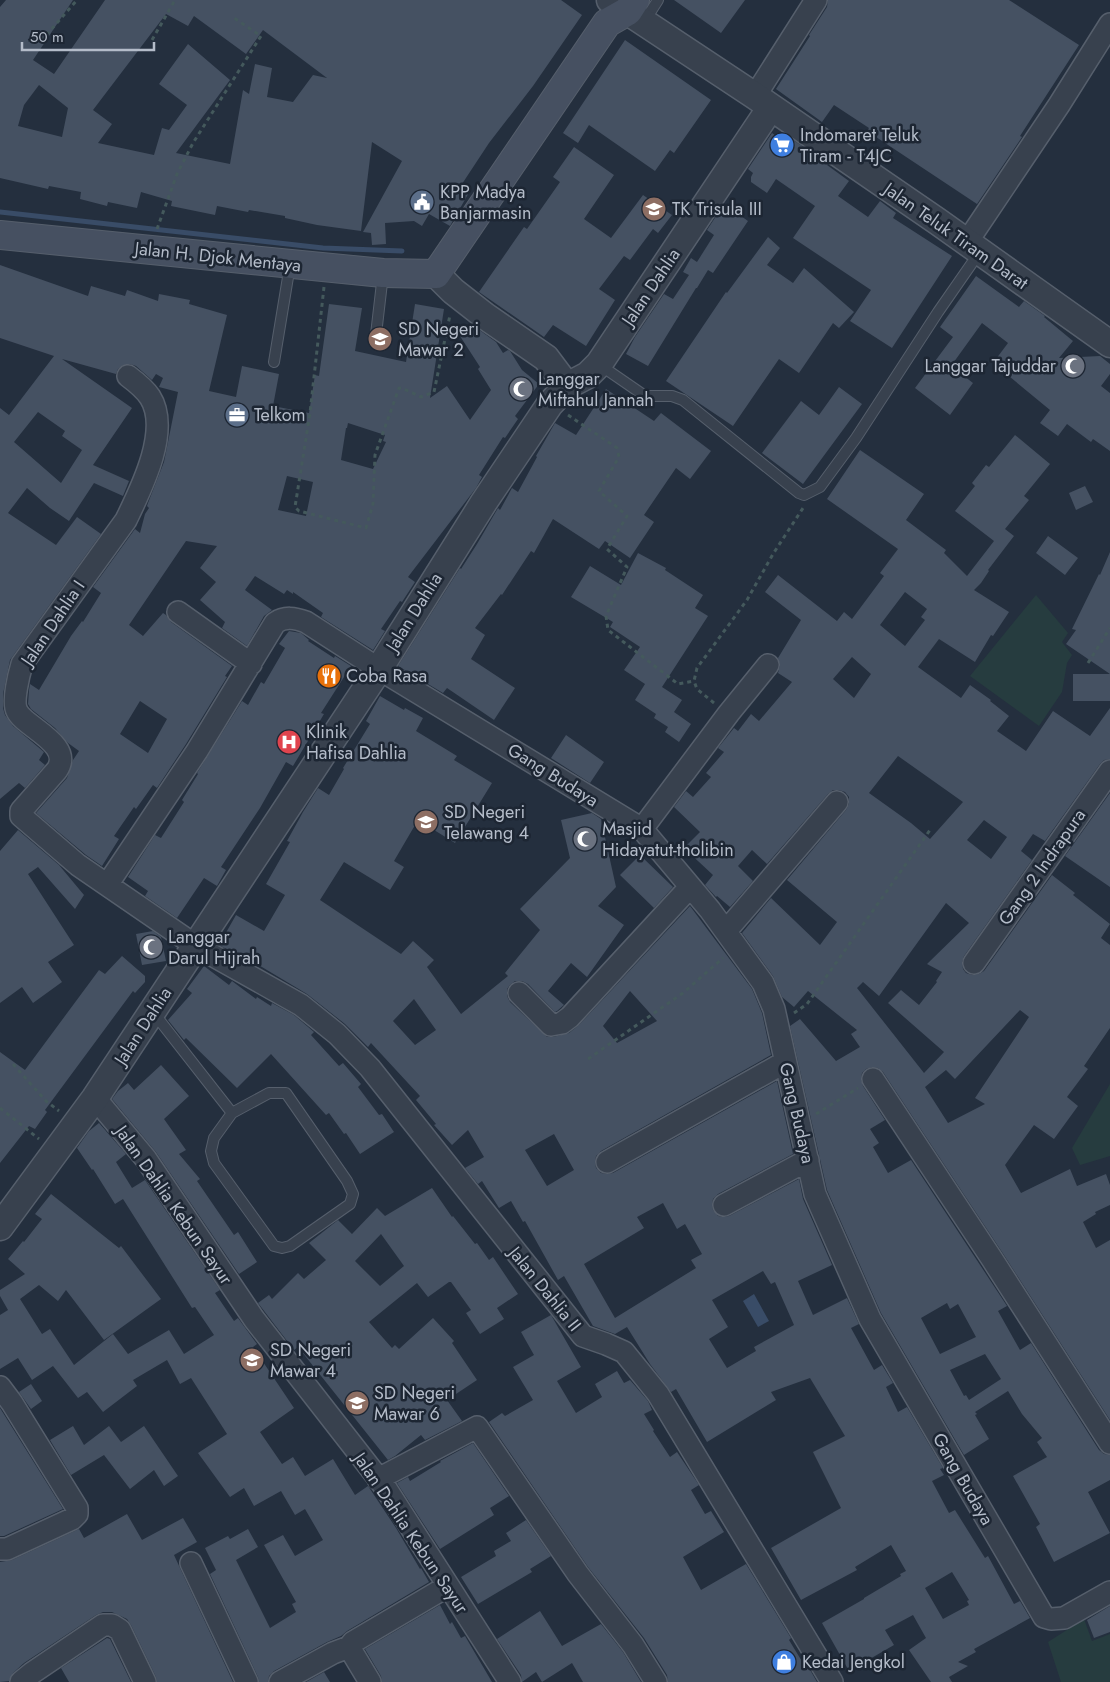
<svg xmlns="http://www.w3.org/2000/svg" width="1110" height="1682" font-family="Jost,sans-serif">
<rect width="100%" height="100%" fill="#242f3e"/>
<path fill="#263c3f" d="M1036,595l32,38 -6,9 10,13 -5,8 -5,29 -23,34 -69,-50z
M1110,1084v72l-30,9 -8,-17z
M1084,1619l8,22 18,-7v48h-49l-13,-40z"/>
<path fill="#394c67" d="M754,1294l15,27 -11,6 -15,-26z"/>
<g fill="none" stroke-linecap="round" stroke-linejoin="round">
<path stroke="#394c67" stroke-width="5" d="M0,212l323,36 79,3"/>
</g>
<path fill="#455162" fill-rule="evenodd" d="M6,0h67l-40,60 21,14 51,-74h456l21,15 -49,71 -44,57 -27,41 9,5 -21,37 -21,-12 -7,12 -8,-5 -29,2 1,21 -14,1 -1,-12 -8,-1 39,-71 -30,-19 -11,89 -44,-6 -32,-7v-2l-36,-6 -1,2 -31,-6 -2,9 -44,-9 1,-5 -31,-9 -4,16 -29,-6 -1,4 -27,-7 1,-7 -32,-6 -1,3 -48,-11v-171zM166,14l22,12 6,-10 52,38 17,-24 64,48 -14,-3 -20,27 -26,-5 5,-29 -17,-4 -6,30 -6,-4 -13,74 -54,-11 54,-73 -42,-36 -29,40 28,21 -18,25 -7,-2 -8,27 -56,-12 14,-19 -19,-14zM39,85l29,23 -6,29 -44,-11 6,-21z
M674,0h71l-24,33z
M828,0h181l70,45 -59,91 2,1 -45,67 -110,-73 2,-3 -35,-23 -12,17 -46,-33 34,-53 -1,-1 18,-28z
M625,40l86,60 -37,53 -4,-3 -15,21 -66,-46 -11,18 -15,-10z
M772,133l7,5 4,-5 45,31 -1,1 22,16 -11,15 30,21 12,-16 16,12 -3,5 59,38 -60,92 -42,-27 21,-31 -78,-52 22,-32 -39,-27 -9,14 -16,-11v-5l2,-4 -5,-4z
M574,147l40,28 -30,44 27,19 32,-43 29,20 -14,18 -5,-4 -23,31 -6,-4 -25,33 16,11 -29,46 -33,-21 -9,12 -65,-45 45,-65 3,2 33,-47 -7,-5z
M724,204l24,17 -35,52 -5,-3 -11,18h-1l-48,78 -22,-12 9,-17 29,-43 9,5 16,-24 -6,-3 8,-14 6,4 17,-27 -7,-5z
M768,237l12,11 -13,17 26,18 11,-15 50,44 -15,16 -6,-5 -34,50 -20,-14 -46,67 -67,-45 60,-89 1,1z
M0,265l88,31 3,-10 34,10 2,-6 31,11 1,-7 31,6 -1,4 38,11 -18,76 27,6 6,-31 37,8 -6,32 36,7 6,-38 4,1 10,-72 33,4 -7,43 51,11 9,-58 29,5 -14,89 17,-12 23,34 21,-30 -13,-21 2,-2 -22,-34 13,-9 25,18 7,11 5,-3 2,1 12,19 17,14 -24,32 3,3 -13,19 -2,-1 -24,38 3,2 -6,11 -68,89 7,5 -13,20 -2,-1 -19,28 4,2 -12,19 -52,-33 2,-4 -30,-21v2l-6,-4 -3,4 -29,-18 -10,14 27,20 -8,6 -17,30 -25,-18 3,-6 -25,-22 16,-18 -16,-14 17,-22 -31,-5 -57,84 14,11 20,-23 3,2 5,7 61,44 -7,10 2,1 -41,67 -29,44 -4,-3 -17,24 -2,-2 -20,29 5,3 -17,27 -16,-11 -50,-42 31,-35 6,-18 6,-9 -11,-8 -13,-15 -24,-19 -3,-5 1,-14 1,-6 9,6 32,-54 11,-15 1,1 18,-29 -8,-6 42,-58 5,4 5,-19 4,-6 -2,-2 1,-3 16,-41 14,-70 -19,-5 4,-9 -7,-4 -4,6 -16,-14 -6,-2 -7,1 -5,4 -2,5 -54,-15 70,49 -39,57 36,16 -6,15 -29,-13 -25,38 -19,-13 -23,-20 -19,25 48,32 21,-28 24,17 -91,126 -7,34v14l2,7 8,11 31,26 -5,8 6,5 -20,23 -6,-5 -19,16v-391l9,7 45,-59 -54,-18zM38,412l27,19 -3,5 20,14 -21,33 -47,-41zM348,423l37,12 -2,6 3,1 -13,27 -32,-9 5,-32h1zM287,476l26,6 -7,34 -28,-6zM140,701l27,18 -19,34 -28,-19z
M976,276l43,31 5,-6 21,15 -1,1 29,24 -14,17 41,-2 10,8v10l-9,12 9,7v58l-17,-12 -2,3 -24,-18 -9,12 -18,-13 10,-13 -57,-47 15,-20 -26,-20 -31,43 22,17 -23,32 -35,-27 38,-51 -13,-10z
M839,387l23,17 -59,80 -41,-31 39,-52 18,14z
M606,389l48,32 7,-8 50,38 -21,28 -14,-11 -32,47 10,7 -24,36 -25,-17 -6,8 -46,-30 -19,34 -3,-2 -29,44 -1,-1 -26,34 10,7 -14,24 44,29 -21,32 -47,-32 -4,5 -45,-27 62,-98 1,1 16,-25 21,-36 2,2 12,-22 6,4 19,-35 -1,-1 19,-33 21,12z
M1015,435l35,29 -26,32 5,4 -24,29 9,7 -26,34 1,1 -8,12 -7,7 35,22 -16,24 -2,-1 -16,27 -36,-23 -21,28 43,31 9,-13 21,15 -1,1 19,15 -12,15 29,20 27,-40 37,25 20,-28v51l-6,1 -4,4 -55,77 -12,-7 -12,17 11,9 -68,96 -2,6 1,7 3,4 6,2 7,-1 5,-3 68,-96 23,18 -2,2 37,29 -9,14 9,7v83l-26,38 4,3 -21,28 11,9 -24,33 -20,-14 -29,40 16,28 49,-24 7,17 29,-12 4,11v20l-15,7 1,2 -13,8 13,26 14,-8v180l-108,-168 -119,-180 -5,-4 -6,-1 -6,2 -4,4 -1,6 2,7 22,34 -15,9 9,14 -6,4 15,26 23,-13 96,146 -9,5 22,39 11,-7 68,107 5,4 6,1v25l-22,12 22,41 -56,29 -18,-35 4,-3 -27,-48 34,-19 -10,-15 5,-4 -20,-24 -14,-23 -33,21 2,2 -2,1 14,24 -25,16 -83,-142 -54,-123 -37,-164 10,-7 36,42 24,-14 -9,-13 6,-4 -49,-39 -14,16 -12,-10 -9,-21 -31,-43 29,-35 49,47 17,-23 -50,-42 59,-70 3,-6v-7l-4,-5 -6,-2h-6l-5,4 -61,70 -15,-14 -14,16 15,15 -23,26 -13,-11 -1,1 -11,-12 8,-10 -29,-27 16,-16 -26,-25 12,-16 7,6 18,-20 -5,-4 18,-21 -6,-4 16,-20 4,3 13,-17 8,7 33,-39 -14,-9 2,-7 -2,-8 23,-38 -36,-28 13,-17 59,46 7,-9 8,7 32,-43 -4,-3 18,-24 -71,-50 33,-49 64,44 -18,26 40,30 -2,3 23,23 27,-35 -39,-30 20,-25 -3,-3 14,-18 3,2zM905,592l22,17 -6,8 4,3 -20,26 -25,-21zM852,657l19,17 -17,24 -21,-19zM898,756l65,46 -33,37 -19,-16 -42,-30zM984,820l23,17 -16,22 -24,-19zM946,903l23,20 -42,41 15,8 -6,9 1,1 -18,23 -18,-15 -13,13 56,49 -20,21 -67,-85 6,-6 16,14zM1020,1010l9,7 -54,81 10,6 -37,19 -23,-36 21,-17 9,9zM947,1303l3,6 8,-5 18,33 -36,17 -19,-36zM985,1354l16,25 -32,21 -3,-5 -2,1 -14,-26z
M1085,486l8,16 -17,8 -7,-17z
M1048,536l30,22 -13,17 -29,-22z
M1110,552v149h-37v-27h37l-44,-30 10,-14 -4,-1 27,-55 1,1z
M638,553l28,15 -1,2 38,25 -8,13 13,8 -46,71 20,13 -8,12 17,12 -12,18 -14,-10 3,-5 -14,-9 2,-4 -21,-14 10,-16 -21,-14 16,-23 -30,-20 3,-5 -42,-25 19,-31 31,19z
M289,631l12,2 8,7 -1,1 26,17 1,-2 16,10 -30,47 3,1 -31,52 -7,-4 -26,46 -39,59 5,3 -9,16 -13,-8 -27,40 -32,-22 3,-5 -20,-14 27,-42 6,3 23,-36 -2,-2 16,-26 -1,-1 45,-72 6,4 13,-23 3,2 21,-36 -6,-4z
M380,696l24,14 1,-2 18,10 -7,13 41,25 -3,4 38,23 -37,60 -37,-23 -24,41 10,6 -14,23 -46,-28 -24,38 81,54 12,-13 21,19 -7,7 34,47 47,-38 -3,-3 35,-43 -20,-21 50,-51 -9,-38 31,-7 9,6 15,68 -18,19 26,19 -37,52 -16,-14 -23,28 16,14 -7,6 -2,1 -27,-28 -6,-3h-7l-5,4 -3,4v7l3,6 37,35h6l16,-4 10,-8 111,-119 62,83 10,24 9,42 -170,96 -5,5 -1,6 1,6 5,5 6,1 6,-1 164,-92 16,73 -75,40 -5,5 -1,6 1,5 5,6 6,1 5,-1 70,-37 4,20 29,66 -34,16 15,34 34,-17 12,26 -8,4 23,42 8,-5 11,18 -7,4 12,25 9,-5 36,61 -3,1 4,6 -12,6 17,32 6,-3 30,48 3,-2 26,48 6,-3 10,17 -56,31 2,3 -18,10 10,4 -19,11 3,5h-21l-22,-32 17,-12 -13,-23 -28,15 9,15 -45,26 -27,-48 42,-24v-1l37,-22 -1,-2 6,-3 -15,-26 -36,22 2,3 -56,30 -30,-52 70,-40 -28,-56 32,-16 -35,-58 -39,14 5,8 -69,42 -31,-53 -5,3 -21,-28 -23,-37 -12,7 -22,-8 -29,-50 -6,4 -33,-59 -2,1 -12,-21 -12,7 -17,-27 -4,3 -13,-16 19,-11 -16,-27 -16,15 -18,-20 2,-1 -20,-24 4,-4 -49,-53 -3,4 -23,-23 -38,-30 -65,-39 -1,2 -22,-12 17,-30 28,16 21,-36 -19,-11 24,-42 -3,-1 16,-29 15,-24 11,7 15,-26 -1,-1 27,-44 -4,-3zM630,991l27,30 -40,22 -14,-17zM414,999l22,31 -21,15 -22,-24zM554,1134l20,36 -27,16 -22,-36zM663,1203l14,26 8,-5 17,30 -11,6 5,8 -81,50 -31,-54 60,-36 -7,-11zM763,1271l8,13 4,-2 19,43 -40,22 2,4 -29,17 -18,-29 19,-12 -16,-27zM952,1572l17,28 -2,1 2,4 -26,14 -18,-31z
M566,735l38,27 -14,21 -39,-25z
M1110,793v94l-45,-31z
M18,830l41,35 25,30 -9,14 -37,-42 -10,7 46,71 -26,17 14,20 -29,21 -11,-16 -22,16v-152z
M640,855l33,32 -19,21 -34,-33z
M153,931l8,6 5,24 -24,4 -6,-31z
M122,956l23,20v6l-10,11 -2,-2 -88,119 2,2 -12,17 -6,-3 -29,37v-111l25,18 74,-100 6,4z
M204,966l25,19 3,-4 24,18 1,-2 14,9 1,-3 22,12 20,17 -3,3 28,31 4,-3 18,21 -3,3 21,28 3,-1 12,18 -34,22 -14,-21 -2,1 -15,-21 -3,2 -55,-61 -34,34 -51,-50 -2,2 -16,-20 24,-27 -5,-4z
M161,1065l28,31 -25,23 22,31 -7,4 21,25 -3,2 37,54 4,-3 19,30 -18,12 -83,-122 -44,-53 6,-8 10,-8 6,7z
M99,1123l27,31 -10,8 16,26 13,-8 75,110 -5,3 19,28 4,-3 19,26 -4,3 41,61 -34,24 22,32 11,-7 12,19 28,-17 22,36 13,-9 28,42 24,41 1,-1 8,14 -82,49 -6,5 -14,6 -53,29 -5,5 -1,6h-9l-1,-5 -48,-103 6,-4 -11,-22 23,-12 2,3 18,-10 10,18 -22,13 34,68 26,-16 -4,-8 4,-2 -32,-57 19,-10 12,21 28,-16 -18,-31 -10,6 -14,-24 -27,15 -10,-18 -14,9 -32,-44 29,-19 -36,-56 -11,6 -13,-24 -34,20 4,6 -34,26 -16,-20 -9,6 -25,-32 -21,14 -14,-22 -18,11v-54l8,-5 -8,-14v-6l25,-16 -17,-15 15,-18 1,1 18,-23 -7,-5 16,-20 68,54 2,-2 40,53 -57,41 -38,-50 -8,11 -19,-16 -19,14 22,35 8,-5 24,36 39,-31 15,20 41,-24 15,24 30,-19 -19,-28 -3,1 -69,-109 -8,5 -22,-35 -1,1 -15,-22 12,-17z
M432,1188l20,29 1,-1 22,28 2,-1 12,17 4,-3 25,37 -21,14 7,11 -24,15 -14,-21 5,-3 -20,-28h-2l-21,15 -11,-14 -48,39 23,26 3,-3 4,4 34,-31 21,23 -2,2 25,37 -30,20 15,21 -37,19 -4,-5 -26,21 -7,4 -90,-113 -4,3 -36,-47 11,-8 3,4 26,-26 6,6 22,-19 -17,-17 29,-23 14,14 25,-26 8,8zM381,1234l23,32 -24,20 -25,-25z
M551,1315l30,52 -24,14 19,32 26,-16 -7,-13 22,-13 7,12 6,-3 18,21 4,9 -8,4 10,16 -1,1 17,26 7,-5 22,33 -8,5 14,24 6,-3 13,21 -41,25 18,33 45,-26 45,74 -2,2 14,23 2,-2 12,21h-149l-1,-7 -23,-37 -56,-71 -99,-145 13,-9 3,3 28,-16 -20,-33 21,-12 -13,-23z
M31,1384l11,17 -11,8 -12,-17z
M0,1408l63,101 -59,27h-4z
M73,1426l11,19 25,-19 12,16 23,-16 34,50 -14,10 -10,-16 -24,19 -26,-34 -33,20 -21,-35z
M473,1443l36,53 -19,12 4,7 -54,34 -43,-66 11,-6 2,4 31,-19 -1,-1z
M127,1514l15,26 41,-22 14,24 -23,13 59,127h-76l-1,-5 -25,-52 -4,-6 -15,-7h-9l-7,3 -72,48 -11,10 -4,8 -9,1v-120l12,-2 67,-31 5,9z
M526,1520l25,36 -21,13 2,3 -54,32 -17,-27 35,-21 -2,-5 17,-10 -5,-8z
M440,1605l10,19 2,-2 9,16 4,-2 27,46h-110l-1,-6 -16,-27z
M1110,1606v26l-16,6 -7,-18z
M540,1611l22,35 39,-22 22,28 18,30h-58l-11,-19 -30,19 -6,-10 -14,10 -1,-7 -24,-36z
M107,1638l3,1 21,43h-62l-8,-14z
M324,1672l6,10h-24z"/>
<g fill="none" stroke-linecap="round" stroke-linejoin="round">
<defs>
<path id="service" d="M644,22l14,-22
M375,343l8,-69
M274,362l16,-97
M600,365l45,31h27l11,4 116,93 5,2 16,-8 36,-49 82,-126 41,-59
M153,1012l79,101 -18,25 -3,13 3,12 60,83 8,2 8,-2 60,-42 3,-10 -6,-13 -61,-88h-17l-37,20"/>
<path id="minor" d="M755,96l61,-96
M967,242l92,-137 51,-81
M128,376c8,6 16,12 22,21 21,33 -9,92 -24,123l-104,144c-3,10 -10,38 -5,47 7,16 57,33 40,59l-36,41v5l57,49 118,81 105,59 36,29 33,34 213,268 23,8 18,8 34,42 174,288
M178,612l73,52
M642,829l87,-116 39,-48
M107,885l90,-134 78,-128c10,-7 20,-5 31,-1l73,47 263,160 68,81 53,73 11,26 41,185 55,125 174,298 7,2 13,-1 46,-26
M726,931l111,-129
M974,963l136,-192
M519,993l32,32 11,-2 8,-6 120,-130
M873,1079l119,180 118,184
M95,1098l51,61 108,160 131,168 125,195
M607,1162l178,-100
M724,1205l84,-45
M0,1387l12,16 65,105v6l-5,5 -65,30h-7
M378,1479l99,-52 101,147 55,71 23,37
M191,1563l56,119
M21,1682l11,-9 71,-48h9l8,5 25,52
M280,1682l53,-29 16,-6
M370,1682l-21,-35 4,-5 95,-56"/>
<path id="tertiary" d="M610,0l145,96 182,125 173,123
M436,274l17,17 32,25 61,42 21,28
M0,1227l95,-129 284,-429 105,-167 66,-98 17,-18 21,-11 11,-11 172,-257"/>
<path id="secondary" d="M0,235l383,38 53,1 171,-251 21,-12 7,-11"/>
</defs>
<use href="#service" stroke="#565f6c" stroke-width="12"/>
<use href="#minor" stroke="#565f6c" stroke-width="24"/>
<use href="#tertiary" stroke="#565f6c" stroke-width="29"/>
<use href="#secondary" stroke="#565f6c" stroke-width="30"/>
<path stroke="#44595c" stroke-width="3" stroke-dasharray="4 4" stroke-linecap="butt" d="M152,40l23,-40
M41,41l36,-41
M157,229l20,-55 16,-31 68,-107 -27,-18
M324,287l-14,126 -15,94 4,4 67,17 7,-24 2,-49 24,-67h3l19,9 13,-5 16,-77
M568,415l49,33 2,9 -20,34 28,25 -20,33 20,18 -21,49 2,14 70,54 16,-3
M1088,663l22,-35
M714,703l-17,-14 -3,-8 3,-13 50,-68 26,-46 30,-46
M794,1013l13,-9 123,-174
M588,1059l95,-66 40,-35
M13,1064l33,37 13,10
M0,1108l39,31
M816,1114l42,-26"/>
<use href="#service" stroke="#38414e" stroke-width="10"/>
<use href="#minor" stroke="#38414e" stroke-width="21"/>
<use href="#tertiary" stroke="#38414e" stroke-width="26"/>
<use href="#secondary" stroke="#465061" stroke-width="28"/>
</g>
<defs>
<symbol id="supermarket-disc" viewBox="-11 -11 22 22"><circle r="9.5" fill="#3f7fe0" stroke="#1d2633"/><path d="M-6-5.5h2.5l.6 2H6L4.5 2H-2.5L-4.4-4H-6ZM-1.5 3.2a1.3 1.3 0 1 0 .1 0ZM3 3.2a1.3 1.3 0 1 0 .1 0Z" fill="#fff"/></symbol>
<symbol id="civic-disc" viewBox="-11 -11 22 22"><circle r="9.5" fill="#5c6f8a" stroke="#1d2633"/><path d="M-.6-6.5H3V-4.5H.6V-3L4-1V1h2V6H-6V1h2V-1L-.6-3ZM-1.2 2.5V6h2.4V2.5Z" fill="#fff"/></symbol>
<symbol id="school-disc" viewBox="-11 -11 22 22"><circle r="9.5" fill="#8d6e63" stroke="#1d2633"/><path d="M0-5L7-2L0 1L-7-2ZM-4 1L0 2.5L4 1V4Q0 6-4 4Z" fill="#fff"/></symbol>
<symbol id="mosque-disc" viewBox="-11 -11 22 22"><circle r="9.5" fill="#6b7280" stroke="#1d2633"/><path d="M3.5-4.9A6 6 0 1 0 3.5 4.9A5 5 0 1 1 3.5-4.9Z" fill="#fff"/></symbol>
<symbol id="office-disc" viewBox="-11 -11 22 22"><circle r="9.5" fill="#5c6f8a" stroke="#1d2633"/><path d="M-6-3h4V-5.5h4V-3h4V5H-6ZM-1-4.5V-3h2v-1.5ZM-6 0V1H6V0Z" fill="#fff"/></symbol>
<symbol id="restaurant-disc" viewBox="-11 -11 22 22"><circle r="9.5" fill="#e8710a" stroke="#1d2633"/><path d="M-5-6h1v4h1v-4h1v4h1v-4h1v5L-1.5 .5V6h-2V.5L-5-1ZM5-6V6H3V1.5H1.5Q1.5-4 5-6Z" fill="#fff"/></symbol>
<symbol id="hospital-disc" viewBox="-11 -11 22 22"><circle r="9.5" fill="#e0444e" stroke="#1d2633"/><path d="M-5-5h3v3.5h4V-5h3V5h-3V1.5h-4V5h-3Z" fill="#fff"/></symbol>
<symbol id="shop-disc" viewBox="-11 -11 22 22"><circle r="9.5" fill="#3f7fe0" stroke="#1d2633"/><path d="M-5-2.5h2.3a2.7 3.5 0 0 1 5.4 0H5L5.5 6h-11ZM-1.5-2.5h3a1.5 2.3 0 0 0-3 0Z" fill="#fff"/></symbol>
</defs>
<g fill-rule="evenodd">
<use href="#supermarket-disc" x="768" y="131" width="28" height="28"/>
<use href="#civic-disc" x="408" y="188" width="28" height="28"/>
<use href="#school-disc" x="640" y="195" width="28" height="28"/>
<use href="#school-disc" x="366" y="325" width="28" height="28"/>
<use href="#mosque-disc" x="1059" y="352" width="28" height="28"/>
<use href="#mosque-disc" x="507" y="375" width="28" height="28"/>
<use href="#office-disc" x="223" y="401" width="28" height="28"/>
<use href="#restaurant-disc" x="315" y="662" width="28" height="28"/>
<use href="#hospital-disc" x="275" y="728" width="28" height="28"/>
<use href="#school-disc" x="412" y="808" width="28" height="28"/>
<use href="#mosque-disc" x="571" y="825" width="28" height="28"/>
<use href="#mosque-disc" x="137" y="933" width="28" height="28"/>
<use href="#school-disc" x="238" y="1346" width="28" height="28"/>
<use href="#school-disc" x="343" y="1389" width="28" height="28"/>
<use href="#shop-disc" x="770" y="1648" width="28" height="28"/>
</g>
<g text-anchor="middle" stroke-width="5" stroke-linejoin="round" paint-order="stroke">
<g font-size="18" fill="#b4bcc9" stroke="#1d2633" text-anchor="start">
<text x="800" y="141">Indomaret Teluk<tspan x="800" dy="21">Tiram - T4JC</tspan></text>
<text x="440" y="198">KPP Madya<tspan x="440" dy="21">Banjarmasin</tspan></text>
<text x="672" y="215">TK Trisula III</text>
<text x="398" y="335">SD Negeri<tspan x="398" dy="21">Mawar 2</tspan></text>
<text x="1056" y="372" text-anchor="end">Langgar Tajuddar</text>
<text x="538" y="385">Langgar<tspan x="538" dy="21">Miftahul Jannah</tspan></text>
<text x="254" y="421">Telkom</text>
<text x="346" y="682">Coba Rasa</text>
<text x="306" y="738">Klinik<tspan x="306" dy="21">Hafisa Dahlia</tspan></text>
<text x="444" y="818">SD Negeri<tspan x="444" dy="21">Telawang 4</tspan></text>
<text x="602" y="835">Masjid<tspan x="602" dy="21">Hidayatut-tholibin</tspan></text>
<text x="168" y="943">Langgar<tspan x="168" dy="21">Darul Hijrah</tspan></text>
<text x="270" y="1356">SD Negeri<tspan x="270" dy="21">Mawar 4</tspan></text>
<text x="374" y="1399">SD Negeri<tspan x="374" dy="21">Mawar 6</tspan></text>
<text x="802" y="1668">Kedai Jengkol</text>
</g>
<g font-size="18" fill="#b4bcc9" stroke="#1d2633">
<text transform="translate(956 236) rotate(35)" y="6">Jalan Teluk Tiram Darat</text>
<text transform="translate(218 257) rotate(6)" y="6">Jalan H. Djok Mentaya</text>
<text transform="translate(651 287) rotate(-56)" y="6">Jalan Dahlia</text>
<text transform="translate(414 612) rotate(-58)" y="6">Jalan Dahlia</text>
<text transform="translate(53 623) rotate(-56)" y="6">Jalan Dahlia I</text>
<text transform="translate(553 775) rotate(32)" y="6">Gang Budaya</text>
<text transform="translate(1042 867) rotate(-55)" y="6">Gang 2 Indrapura</text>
<text transform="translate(143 1026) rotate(-57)" y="6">Jalan Dahlia</text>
<text transform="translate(797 1113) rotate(77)" y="6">Gang Budaya</text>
<text transform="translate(174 1205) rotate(55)" y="6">Jalan Dahlia Kebun Sayur</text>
<text transform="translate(545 1289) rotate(51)" y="6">Jalan Dahlia II</text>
<text transform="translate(963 1479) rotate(60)" y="6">Gang Budaya</text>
<text transform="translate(411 1533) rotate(56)" y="6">Jalan Dahlia Kebun Sayur</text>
</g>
</g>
<path d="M22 42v8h132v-8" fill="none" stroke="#b4bcc9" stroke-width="2.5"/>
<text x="30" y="42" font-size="15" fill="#b4bcc9" stroke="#1d2633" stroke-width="4" paint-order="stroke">50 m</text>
</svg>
